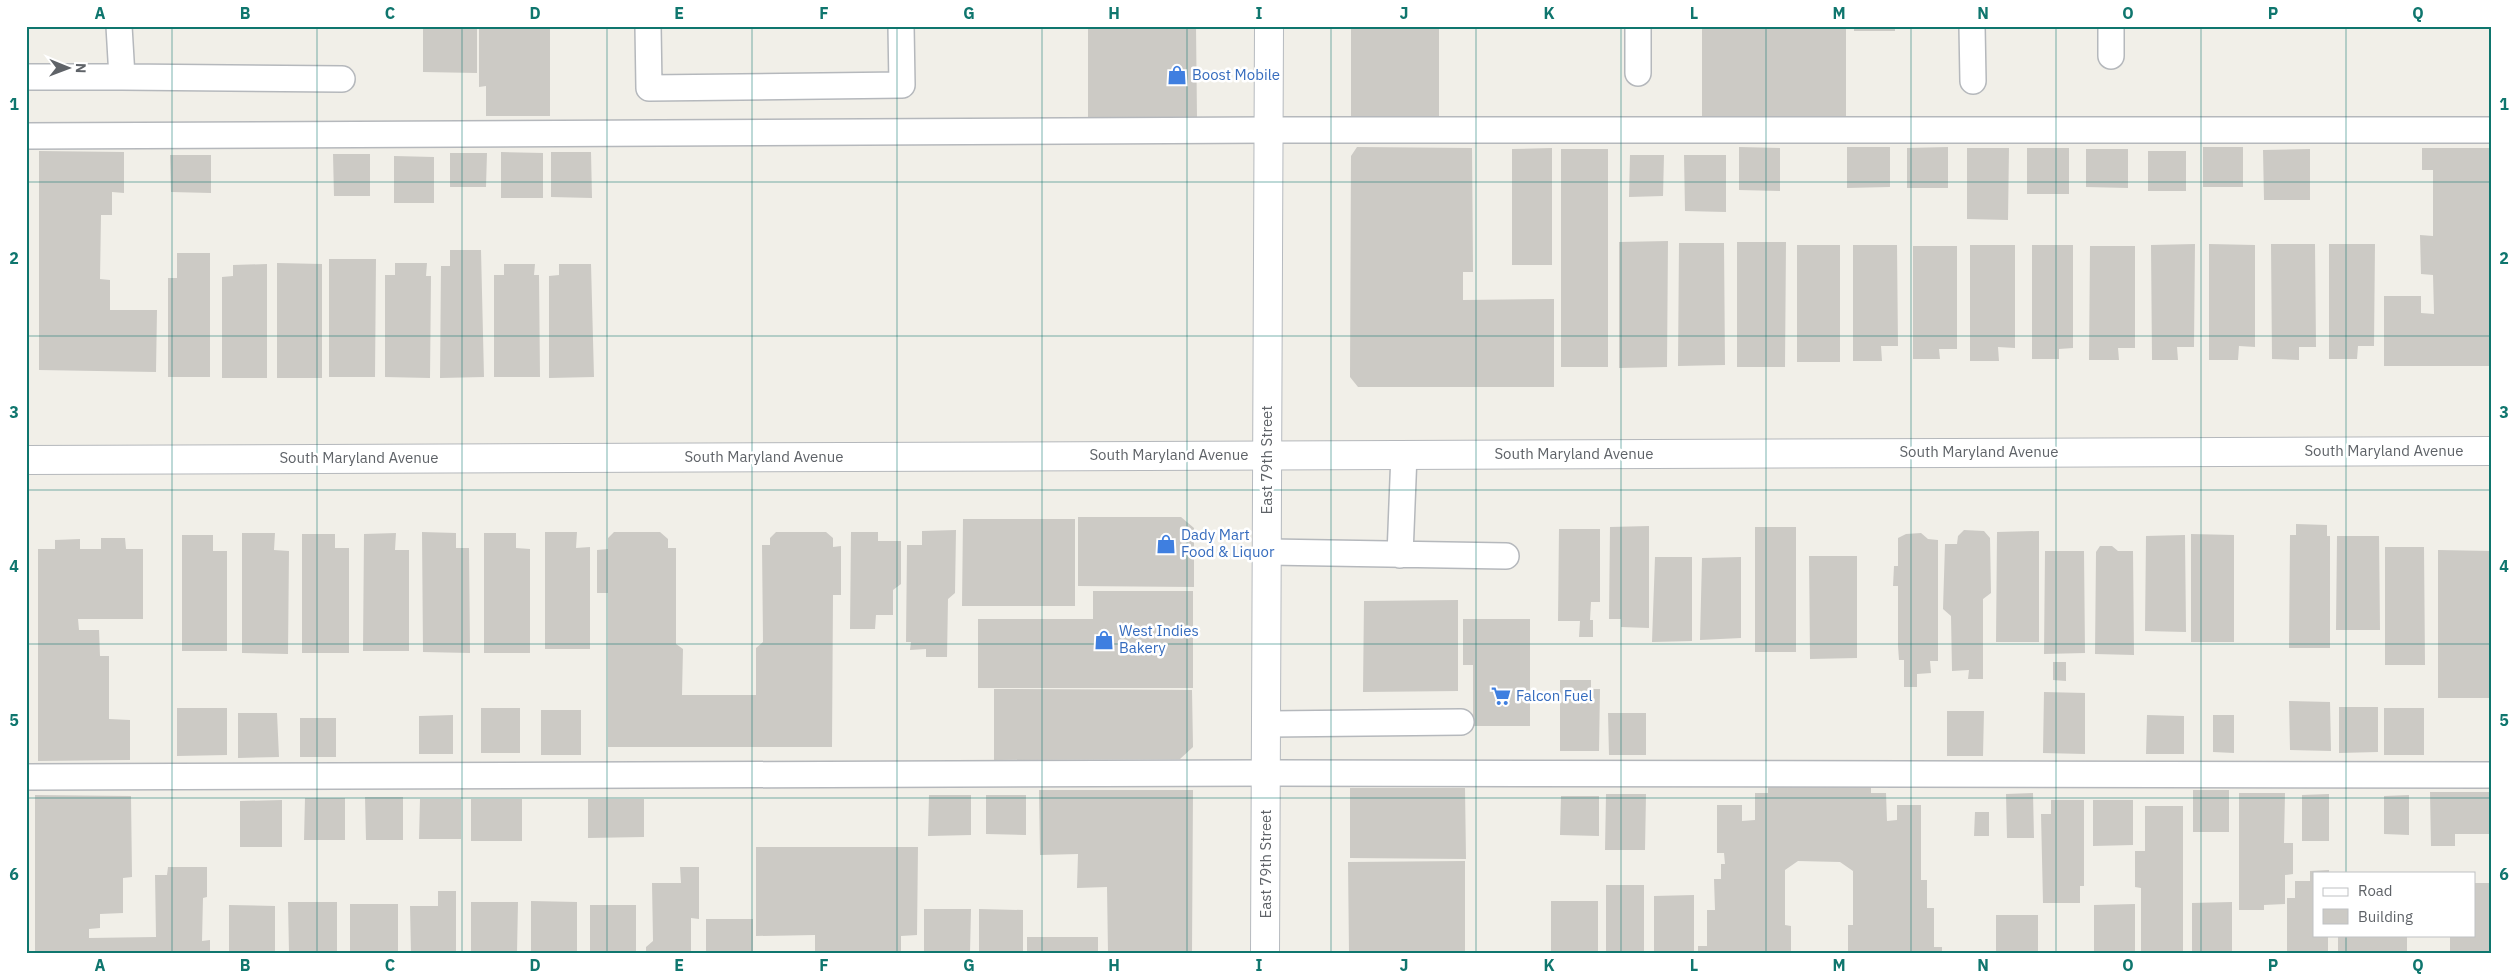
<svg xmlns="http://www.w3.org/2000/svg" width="2518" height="979" font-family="'IBM Plex Sans',sans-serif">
<rect width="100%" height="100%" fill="#f1efe8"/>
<path fill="#cccac5" d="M423,26h54v47l-54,-1z
M479,26h71v90h-64v-30l-7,1z
M1088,26h108l1,92h-109z
M1351,26h88v91h-88z
M1702,26h144v91l-144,1z
M1854,26h41v5h-41z
M1357,147l115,1 1,124h-10v28l91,-1v88h-196l-8,-10 1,-221z
M1739,147l41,1v43l-41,-1z
M1847,147h43v40l-43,1z
M1948,147v41h-41v-40z
M2203,147h40v40h-40z
M1552,148v117h-40v-116z
M1967,148h42l-1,72 -41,-1z
M2027,148h42v46h-42z
M2422,148h70v218h-108v-70h37v17l13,1 -1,-39 -12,-1 -1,-39 13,1v-66h-11z
M1561,149h47v218h-47z
M2086,149h42v39l-42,-1z
M2310,149v51h-46l-1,-50z
M39,151l85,1v41l-12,-1v23h-11l-1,64 10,1v30h47l-1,62 -117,-2z
M2148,151h38v40h-38z
M501,152l42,1v45h-42z
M551,152h40l1,46 -41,-1z
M450,153h37l-1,34h-36z
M333,154h37v42h-36z
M170,155h41v38l-40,-1z
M1630,155h34l-1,41 -34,1z
M1684,155h42v57l-41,-1z
M394,156l40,1v46h-40z
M1668,241l-1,126 -48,1v-126z
M1737,242h49l-1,125h-48z
M1679,243h45l1,122 -47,1z
M2195,244l-1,103h-17l1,13h-26l-1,-115z
M2209,244l46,1v102l-16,-1 -1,14h-29z
M2271,244h44l1,103h-17v13l-27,-1z
M2329,244h46l-1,102h-16l-1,13h-28z
M1797,245h43v117h-43z
M1853,245h44l1,101h-17l1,15h-29z
M1970,245h45v103l-17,-1 1,14h-29z
M2032,245h41v103l-14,1v10h-27z
M1913,246h44v103h-18l1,10h-27z
M2090,246h45v102h-17l1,12h-30z
M450,250h31l3,127 -44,1 1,-112h9z
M177,253h33v124h-42v-99h9z
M329,259h47l-1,118h-46z
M277,263l45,1v114h-45z
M395,263h32l-1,13h5l-1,102 -45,-1v-102h10z
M267,264v114h-45v-101l11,-1v-11z
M504,264h31l-1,11h5l1,102h-46v-102h10z
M559,264h32l3,113 -45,1v-102l10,-1z
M1078,517h103l13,11v59l-116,-1z
M963,519h112v87h-113z
M2296,524l31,1v11h3v112h-41l1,-113h6z
M1649,526v102l-28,-1v-8h-12l1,-92z
M1755,527h41v125h-41z
M1559,529h41v73h-9l-1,18h3v17h-14l1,-16h-22z
M956,530l-1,63 -7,6 -1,58h-21v-8l-16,1 1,-8h-5l1,-97h15v-14z
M1964,530l20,1 6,7 1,55 -8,6v80h-15l1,-9 -17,1 -1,-55 -8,-7 2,-65h12l1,-8z
M2039,531v111h-43l1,-110z
M422,532l34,1v15h13l1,105 -47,-1z
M545,532h32l-1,16 14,-1v102h-45z
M614,532h46l8,7v9h8v96l7,5 -1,46h74v-47l7,-6 -1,-97h8v-7l6,-6h50l7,6v9l8,-1v49h-8l-1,152h-224v-154h-11v-43l11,-1v-11z
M851,532h27v9h23v43l-8,6v25h-17l-1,14h-25z
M242,533h33l-1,17 15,1 -1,103 -46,-1z
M396,533l-1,17h14v101h-46l1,-117z
M484,533h32v15l14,1v104h-46z
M1921,533l7,6 10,1v121h-8l1,12 -14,1v13h-13v-27h-5l-1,-14v-60h-5l1,-20h4v-28l8,-4z
M302,534h33v14h14v105h-47z
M2191,534l43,1v107h-43z
M182,535h31v16h14v100h-45z
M2185,535l1,97 -41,-1 1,-95z
M2337,536h42l1,94h-44z
M101,538h24l1,11h17v70h-65l1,11h20l1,26h9v63l21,1v40l-92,1v-212h17v-9l25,-1v10h21z
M2100,546h12l6,5h15l1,104 -39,-1 1,-102z
M2385,547h39l1,118h-40z
M2438,550l54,1v147h-54z
M2045,551h39l1,102 -41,1z
M1809,556h48v102l-47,1z
M1655,557h37v84l-40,1z
M1741,557v81l-41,2 2,-82z
M1093,591h100v97h-215v-69h115z
M1458,600v91l-95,1 1,-91z
M1463,619h67v107h-57v-61h-10z
M2053,662h13v19l-13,-1z
M1560,680h31v9h9l-1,62h-39z
M994,689l198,1 1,57 -13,12 -186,1z
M2044,692l41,1v61l-42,-1z
M2289,701l41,1 1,49 -41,-1z
M2339,707h39v45l-39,1z
M177,708h50v47l-50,1z
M481,708h39v45h-39z
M2384,708h40v47h-40z
M541,710h40v45h-40z
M1947,711h37l-1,45h-36z
M238,713h39l2,44 -41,1z
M1608,713h38v42h-37z
M453,715v39h-34v-38z
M2147,715l37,1v38h-38z
M2213,715h21v38l-21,-1z
M300,718h36v39h-36z
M1768,787h103v6h15l1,28 10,-1v-15h24v75h6v28h7v39h8v6h-94v-28h5v-54l-13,-9 -42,-1 -13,9v55l6,1v27h-93v-7h9v-36h8l-1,-31h7v-15h4l-1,-11h-7v-48h25v16l13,-1v-27h13z
M1350,788h115l1,71 -116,-1z
M1039,790h154l-1,163h-84l-1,-66 -30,1 1,-34 -38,1z
M2193,790h36v42h-36z
M2430,792h62v42h-37v12h-24z
M2033,793l1,45h-27l-1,-44z
M2239,793h46l-1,50h9v31l-8,1v29l-21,1v5h-25z
M1606,794h40l-1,56h-40z
M2329,794v47h-27v-46z
M35,795l96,1 1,81 -9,1v35l-23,1v14l-11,1v9l67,-1 -1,-62h12l1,-8h39v30l-4,1 -1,43 8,-1v13h-175z
M929,795h42v40l-43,1z
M986,795h40v40l-40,-1z
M2409,795v40l-25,-1v-38z
M1561,796h38v40l-39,-1z
M365,797h38v43h-37z
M305,798h40v42h-41z
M420,799h41v40h-42z
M471,799h51v42h-51z
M588,799h56v38l-56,1z
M282,800v47h-42v-46z
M2051,800h33v86h-4v17h-37l-2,-89h10z
M2093,800h40v45l-40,1z
M2145,806h38v147h-42v-65l-6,-1v-36h10z
M1975,812h14v24h-15z
M756,847h162l-1,88 -16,1v17h-86v-18l-59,1z
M1465,861v92h-116l-1,-91z
M680,867h19v52l-8,-1v35h-45v-6l7,-6 -1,-58h29z
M2329,870v3h-15v62h14v18h-41v-55h8v-17h15v-10z
M2474,883h18v70h-42v-18h24z
M1606,885h38v68h-38z
M438,891h18v62h-45l-1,-47h28z
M1694,895v58h-40v-57z
M531,901l46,1v51h-46z
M1551,901h47v52h-47z
M288,902h49v51h-48z
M471,902h47l-1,51h-46z
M2232,902v51h-40v-50z
M350,904h48v49h-48z
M2135,904v49h-41v-48z
M229,905l46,1v47h-46z
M590,905h46v48h-46z
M924,909h47l-1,44h-46z
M979,909l44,1v43h-44z
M1996,915h42v38h-42z
M706,919h47v34h-47z
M2338,935h69v18h-69z
M1027,937h71v16h-71z"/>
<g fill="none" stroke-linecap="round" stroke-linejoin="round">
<defs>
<path id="lane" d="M119,26l3,51 220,2
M648,26l1,62 253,-3 -1,-59
M1638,26v47
M1972,26l1,55
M2111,56v-30
M26,77h96
M26,136l1243,-6h1223
M1267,552l239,4
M1400,555l4,-101
M1266,724l195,-2
M26,777l1240,-4 1226,2"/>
<path id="street" d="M26,460l2466,-9"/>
<path id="secondary" d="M1265,953l4,-927"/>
</defs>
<use href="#lane" stroke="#b5b8bc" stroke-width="28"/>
<use href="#street" stroke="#b5b8bc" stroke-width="30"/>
<use href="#secondary" stroke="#b6babf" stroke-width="30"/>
<use href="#lane" stroke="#fff" stroke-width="25"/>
<use href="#street" stroke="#fff" stroke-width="28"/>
<use href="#secondary" stroke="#fff" stroke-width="28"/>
</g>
<path fill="none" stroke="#0f766e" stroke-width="1" stroke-opacity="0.55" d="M172,26v927M317,26v927M462,26v927M607,26v927M752,26v927M897,26v927M1042,26v927M1187,26v927M1331,26v927M1476,26v927M1621,26v927M1766,26v927M1911,26v927M2056,26v927M2201,26v927M2346,26v847M26,182h2466M26,336h2466M26,490h2466M26,644h2466M26,798h2466M2346,935v18"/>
<defs>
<symbol id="shop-bare" viewBox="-9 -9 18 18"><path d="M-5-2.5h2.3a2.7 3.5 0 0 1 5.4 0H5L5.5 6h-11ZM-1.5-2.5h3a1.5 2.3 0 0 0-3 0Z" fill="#3f7fe0" stroke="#fff" stroke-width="2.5" paint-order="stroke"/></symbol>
<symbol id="supermarket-bare" viewBox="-9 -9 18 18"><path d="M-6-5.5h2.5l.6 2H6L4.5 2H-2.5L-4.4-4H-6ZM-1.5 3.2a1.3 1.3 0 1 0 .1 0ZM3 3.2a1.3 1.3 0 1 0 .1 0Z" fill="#3f7fe0" stroke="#fff" stroke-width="2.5" paint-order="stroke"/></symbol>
</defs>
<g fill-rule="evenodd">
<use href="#shop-bare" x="1163" y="61" width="28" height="28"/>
<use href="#shop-bare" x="1152" y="530" width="28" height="28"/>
<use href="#shop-bare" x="1090" y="626" width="28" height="28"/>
<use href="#supermarket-bare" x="1487" y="682" width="28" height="28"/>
</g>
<g text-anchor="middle" stroke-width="5" stroke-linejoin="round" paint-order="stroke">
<g font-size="15" fill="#366cbe" stroke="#fff" text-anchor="start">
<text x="1192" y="80">Boost Mobile</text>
<text x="1181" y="540">Dady Mart<tspan x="1181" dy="17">Food &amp; Liquor</tspan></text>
<text x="1119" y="636">West Indies<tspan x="1119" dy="17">Bakery</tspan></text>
<text x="1516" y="701">Falcon Fuel</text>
</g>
<g font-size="15" fill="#5f6368" stroke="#fff">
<text x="2384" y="456">South Maryland Avenue</text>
<text x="1979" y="457">South Maryland Avenue</text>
<text x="1574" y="459">South Maryland Avenue</text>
<text x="1169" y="460">South Maryland Avenue</text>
<text x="764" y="462">South Maryland Avenue</text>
<text x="359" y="463">South Maryland Avenue</text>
<text transform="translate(1267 460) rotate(-90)" y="5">East 79th Street</text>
<text transform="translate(1266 864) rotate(-90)" y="5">East 79th Street</text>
</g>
</g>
<rect width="2518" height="979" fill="none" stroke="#ffffff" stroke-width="55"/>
<rect x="2313" y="872" width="162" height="65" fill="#ffffff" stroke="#bfc1c3"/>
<rect x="2323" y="888" width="25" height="8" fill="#ffffff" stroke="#bfc1c3"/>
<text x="2358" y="896" font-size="15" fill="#5f6368">Road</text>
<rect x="2323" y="909" width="25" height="15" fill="#cccac5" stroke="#bfc1c3"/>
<text x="2358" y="922" font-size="15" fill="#5f6368">Building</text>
<g transform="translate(68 68) rotate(91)" stroke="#ffffff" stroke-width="4" paint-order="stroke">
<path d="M0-4L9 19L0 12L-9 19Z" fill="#5f6368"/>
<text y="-8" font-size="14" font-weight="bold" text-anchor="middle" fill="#5f6368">N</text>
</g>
<rect x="28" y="28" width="2462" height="924" fill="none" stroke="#0f766e" stroke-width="2"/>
<g font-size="16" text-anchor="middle" font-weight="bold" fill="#0f766e">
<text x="100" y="19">A</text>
<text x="245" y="19">B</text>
<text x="390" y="19">C</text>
<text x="535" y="19">D</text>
<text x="679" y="19">E</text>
<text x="824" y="19">F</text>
<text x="969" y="19">G</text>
<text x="1114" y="19">H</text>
<text x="1259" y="19">I</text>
<text x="1404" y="19">J</text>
<text x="1549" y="19">K</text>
<text x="1694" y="19">L</text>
<text x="1839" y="19">M</text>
<text x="1983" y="19">N</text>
<text x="2128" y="19">O</text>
<text x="2273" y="19">P</text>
<text x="2418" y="19">Q</text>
<text x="14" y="110">1</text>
<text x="2504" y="110">1</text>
<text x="14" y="264">2</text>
<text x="2504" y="264">2</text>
<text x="14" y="418">3</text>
<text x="2504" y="418">3</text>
<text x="14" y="572">4</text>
<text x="2504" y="572">4</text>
<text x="14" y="726">5</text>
<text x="2504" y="726">5</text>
<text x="14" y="880">6</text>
<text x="2504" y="880">6</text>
<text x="100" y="971">A</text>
<text x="245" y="971">B</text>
<text x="390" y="971">C</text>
<text x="535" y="971">D</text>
<text x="679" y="971">E</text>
<text x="824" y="971">F</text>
<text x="969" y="971">G</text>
<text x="1114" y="971">H</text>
<text x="1259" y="971">I</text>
<text x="1404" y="971">J</text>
<text x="1549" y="971">K</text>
<text x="1694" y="971">L</text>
<text x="1839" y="971">M</text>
<text x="1983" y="971">N</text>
<text x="2128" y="971">O</text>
<text x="2273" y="971">P</text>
<text x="2418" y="971">Q</text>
</g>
</svg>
